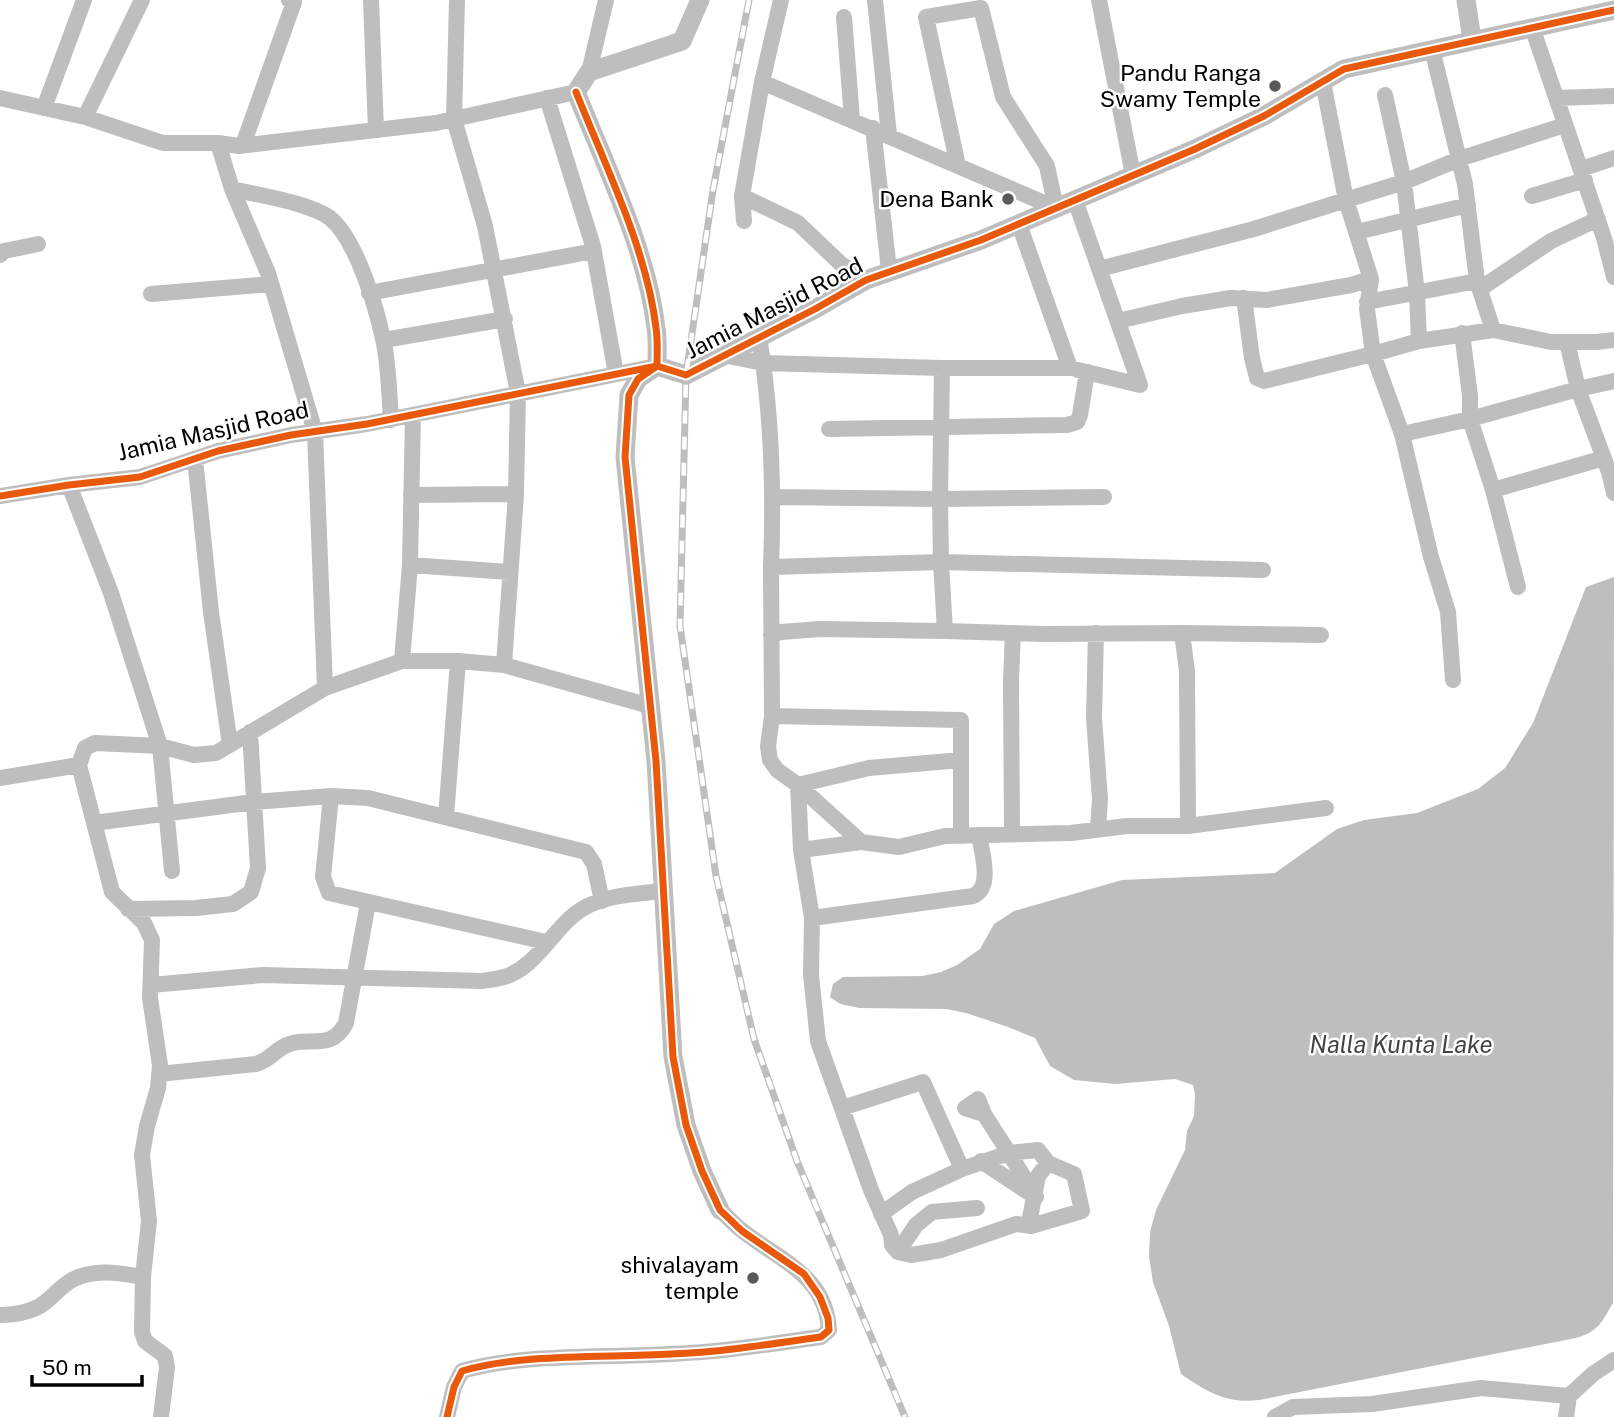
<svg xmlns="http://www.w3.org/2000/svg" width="1614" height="1417" font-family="'Public Sans',sans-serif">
<rect width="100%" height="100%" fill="#fff"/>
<path fill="#bebebe" d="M1614,577l-1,726c-12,20 -14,28 -37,35l-317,62c-32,4 -52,-8 -78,-26l-12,-48 -16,-44 -4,-26 1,-24 6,-22 29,-60 2,-19 7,-15 1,-22 -2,-9 -18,-6 -60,5 -41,-4 -24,-14 -15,-28 -27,-11 -42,-14 -20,-4 -87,-1 -19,-4 -10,-7 3,-13 10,-7 79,-1 19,-4 16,-7 23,-16 14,-25 20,-13 108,-31 153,-7 62,-44 27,-9 53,-7 61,-24 27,-21 28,-45 53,-136z"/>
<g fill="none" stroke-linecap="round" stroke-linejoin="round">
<path stroke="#bebebe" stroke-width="16" d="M371,0l5,130
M457,0l-3,119 31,107 33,167 -2,101 -12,171
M875,0l14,135
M1099,0l34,175
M844,17l8,102
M1532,27l72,211 10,39
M1432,49l33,135 12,97 16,49
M589,72l17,-72
M762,82l294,126
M1323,82l23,118 25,79 -4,30 6,45 46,-13 74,-11 58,12h46l17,-2
M1385,95l19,87 13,111 2,48
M0,98l85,19 78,26h55l21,3 197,-23 140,-31
M547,98l46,148 23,128
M1557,98l57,-2
M44,108l40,-108
M85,117l57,-117
M873,128l16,142
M218,143l14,46 36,84 47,159 10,256 77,-27 8,-96 3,-150
M243,145l51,-143 -5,-2
M958,166l-32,-149 55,-9 22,89 44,69 9,42
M1581,169l33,-11
M232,189c26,6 78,14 98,29 26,21 46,88 53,121 6,26 6,54 8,81
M742,196l56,27 43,41 25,16
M1532,196l53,-16
M1075,200l65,185 -62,-15
M744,221l-2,-25 20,-114 19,-82
M1357,232l111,-27
M0,255l4,-4 34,-7
M1099,269l155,-40 92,-29 58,-18 55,-23 106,-34
M1480,289l71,-48 47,-22
M369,293l225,-42
M151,294l120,-10
M1244,298l8,60 5,20 7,3 109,-27 29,80 29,123 17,55 5,68
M1367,302l110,-21
M1118,321l64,-15 49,-8 36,2 84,-15 20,-6
M1462,333l8,63v23l23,71 25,97
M759,337c13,76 15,152 12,230l170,-5 4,69 -125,-2 -39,3 -10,3
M384,340l121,-21
M723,355l40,8 179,5 -2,131 -167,-2
M942,368h128l-51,-144
M1614,381l-36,8 31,83 5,21
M829,429l238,-4 10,-3 3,-7 7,-43
M1402,434l68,-15 108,-30 -11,-47
M195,459l16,153 19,133
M69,485l42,108 49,153 12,125
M1493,490l111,-32
M411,495l105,-1
M0,496l69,-11 71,-8 78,-26 73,-16 76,-11 285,-57
M1104,497l-164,2 1,63 322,8
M410,565l99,7
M771,567l1,149 -4,30 2,14 7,10 21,15 3,65 11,68 -1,57 7,66 53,149 20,45 1,10 6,7 13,3 30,-5 75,-26 15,2 51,-15 -8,-37 -26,-11 -10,-13 -29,3 27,44
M945,631l99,3 138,-1 5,38 1,155
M1096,633l-2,85 6,81 -2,30
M1182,633l139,2
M402,661h56l46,4 146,41
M772,716l189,4v116
M79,765l33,127 32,31 8,17 -2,58 10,67 -2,23 -11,38 -5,29 7,66 -6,56 -1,55 3,9 20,15 2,11 -6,50
M0,778l79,-13 6,-17 10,-5 65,3 34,9 22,-2 109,-65
M798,785l71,-17 92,-8
M798,785l63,57
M331,796l-8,81 6,16 217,49
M446,817l12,-156
M94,823l160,-21 77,-6 37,2 218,54 8,12 8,37
M1012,834l-1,-154 2,-47
M801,850l60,-8 38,5 46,-11 126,-3 56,-7h61l138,-18
M128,909l68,-1 37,-4 18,-12 7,-24 -8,-136
M812,918l161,-22c20,-8 9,-43 6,-61
M151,985l112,-10 219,6c7,-1 15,-2 22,-4 33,-9 49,-50 78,-68 23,-14 53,-15 80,-18
M159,1074l97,-10c14,-4 15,-10 27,-17 23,-14 47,7 63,-24l22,-120
M842,1108l81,-26 39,87 -50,23 -31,22
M981,1161l50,33
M962,1169l47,-16 -25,-39 -6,-15 -13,9 19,6
M1031,1226l-1,-8 8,-42 10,-13
M898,1252l18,-27 16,-13 45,-4
M0,1315c13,0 26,-2 38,-8 12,-6 21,-20 34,-27 22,-12 48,-7 71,-3
M447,1417l7,-30 8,-16c61,-18 144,-13 209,-17 50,-2 100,-10 150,-17l8,-7c-3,-54 -48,-69 -85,-98 -9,-6 -16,-15 -24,-22
M1275,1417l18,-10 79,-3 109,-16 88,8
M1566,1417l3,-21 24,-22 21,-14"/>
<path stroke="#bebebe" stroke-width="19" d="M700,0l-18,41 -93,31 -13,20c29,73 71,158 80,236 2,12 1,25 1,38l-19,13 -9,16 -4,62 31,304 17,296 13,68 16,46 18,39
M1466,0l6,40
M657,366l29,9 129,-66 51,-29 115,-40 214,-91 69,-33 80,-47 270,-59"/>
<defs>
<path id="rail" d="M749,0l-36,190 -27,185 -6,251 36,250 38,163 43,122 108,256"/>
</defs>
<use href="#rail" stroke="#bebebe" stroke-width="7"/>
<use href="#rail" stroke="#fff" stroke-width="4.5" stroke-dasharray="13" stroke-linecap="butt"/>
<defs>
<path id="cycleway" d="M0,496l69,-11 71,-8 78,-26 73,-16 76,-11 290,-58 29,9 129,-66 51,-29 115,-40 214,-91 69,-33 80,-47 270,-59
M447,1417l7,-30 8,-16c61,-18 144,-13 209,-17 50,-2 100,-10 150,-17l8,-7 -1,-12 -8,-21 -16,-23 -62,-43 -22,-21 -18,-39 -16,-46 -13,-68 -17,-296 -31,-304 4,-62 9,-16 19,-13c0,-13 1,-26 -1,-38 -9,-78 -51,-163 -80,-236"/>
</defs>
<use href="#cycleway" stroke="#fff" stroke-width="11"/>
<use href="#cycleway" stroke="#e8590c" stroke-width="7"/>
</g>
<g fill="#595959" stroke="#fff" stroke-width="2.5">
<circle cx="1275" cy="86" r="7"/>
<circle cx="1008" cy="199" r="7"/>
<circle cx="753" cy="1278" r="7"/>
</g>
<g text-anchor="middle" stroke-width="5" stroke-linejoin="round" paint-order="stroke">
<g font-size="23" fill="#000" stroke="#fff" text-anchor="end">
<text x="1261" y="81">Pandu Ranga<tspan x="1261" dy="26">Swamy Temple</tspan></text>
<text x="994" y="207">Dena Bank</text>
<text x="739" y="1273">shivalayam<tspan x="739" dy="26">temple</tspan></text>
</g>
<g font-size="23" fill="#000" stroke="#fff">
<text transform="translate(774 308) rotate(-27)" y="8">Jamia Masjid Road</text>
<text transform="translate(213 431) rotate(-13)" y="8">Jamia Masjid Road</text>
</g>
<g font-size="24" font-style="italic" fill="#434343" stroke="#fff">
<text x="1401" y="1053">Nalla Kunta Lake</text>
</g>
</g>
<path d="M32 1375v10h110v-10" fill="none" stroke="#000000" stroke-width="3.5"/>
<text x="42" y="1375" font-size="21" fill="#000000" stroke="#ffffff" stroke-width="5" paint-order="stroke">50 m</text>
</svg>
